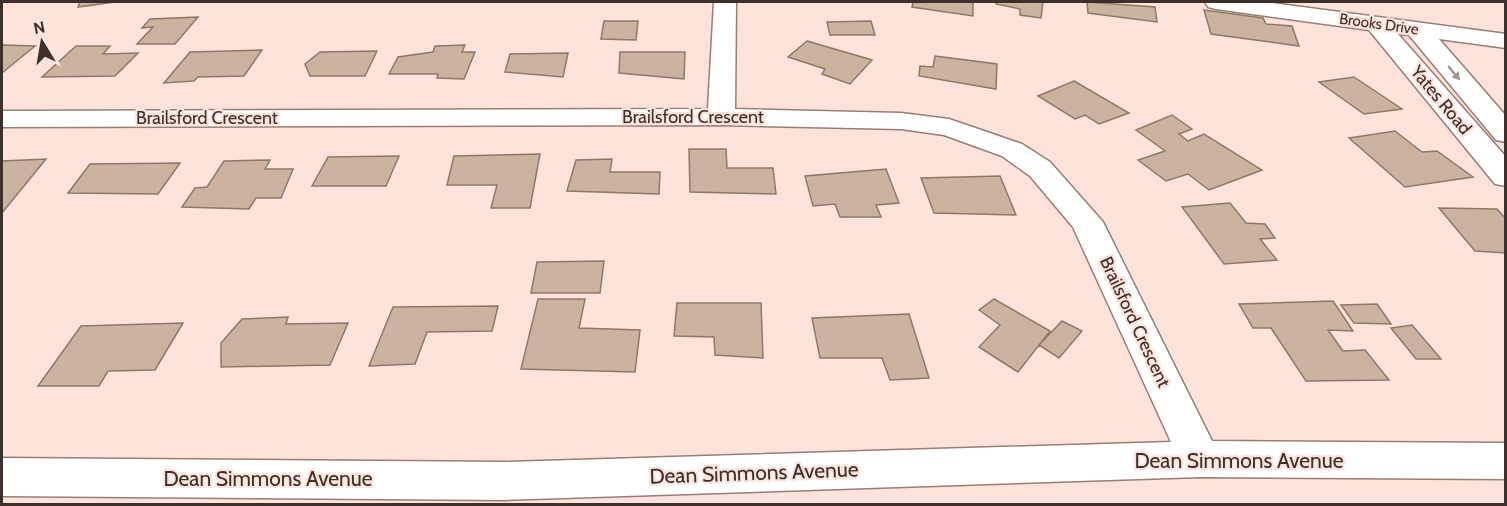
<svg xmlns="http://www.w3.org/2000/svg" width="1507" height="506" font-family="Cabin,sans-serif">
<rect width="100%" height="100%" fill="#fde3db"/>
<path fill="#cab49f" stroke="#8d7965" stroke-width="1.5" d="M80,2h35l-37,5z
M913,2h60v14l-61,-9z
M996,2h47l-2,16 -21,-3v-6l-24,-5z
M1087,2l68,5 2,15 -69,-9z
M1204,10l59,8 3,6 26,2 7,20 -88,-12z
M198,17l-23,27h-38l16,-17 -11,1 8,-9z
M604,21h34l-2,19 -35,-1z
M871,21l4,14h-45l-3,-13z
M807,41l65,19 -22,24 -28,-10 3,-5 -37,-12z
M2,45l33,1 -33,27z
M465,45l-3,7h13l-11,27 -27,-1 1,-4h-49l9,-17 35,-5 2,-6z
M76,46h34l-7,8 35,-1 -23,23 -73,1z
M262,50l-18,26 -46,1 -4,4 -30,2 26,-31z
M377,51l-12,25h-55l-5,-12 15,-12z
M620,52h65l-1,27 -65,-6z
M568,53l-5,24 -58,-5 5,-18z
M935,56l62,8 -1,25 -77,-13 1,-10 13,1z
M1354,77l48,32 -38,5 -45,-32z
M1074,81l55,32 -30,11 -14,-9 -10,4 -37,-23z
M1172,115l20,14 -13,5 9,7 16,-7 58,36 -53,20 -21,-16 -22,7 -28,-21 27,-9 -29,-21z
M1395,131l27,21 15,-1 36,26 -68,10 -56,-49z
M689,149h37l1,19h46l3,26 -86,-2z
M540,154l-10,54h-39l6,-23h-50l7,-29z
M399,156l-13,30h-74l16,-29z
M46,159l-44,54v-52z
M612,159l-2,13h50l-1,22 -92,-3 9,-31z
M270,160l-5,9h28l-12,29h-25l-7,11 -67,-2 13,-19 12,-1 17,-26z
M180,163l-22,31 -90,-1 22,-29z
M886,169l13,34 -23,2 5,12h-41l-5,-13 -22,2 -8,-30z
M1000,176l16,39 -82,-2 -13,-35z
M1230,203l16,20 19,1 10,14 -15,1 17,21 -53,4 -42,-57z
M1439,208l58,1 9,10v34l-31,-2z
M604,261l-4,32h-69l6,-31z
M538,299h47l-6,29 61,2 -5,42 -114,-3z
M994,299l56,32 -32,41 -39,-25 21,-22 -21,-15z
M1333,301l20,30 -25,-1 15,21 22,-1 24,30 -83,1 -35,-53h-18l-14,-24z
M677,303h84l2,55 -48,-3 -1,-18 -40,-1z
M1377,304l14,20 -37,-1 -13,-18z
M498,306l-6,25 -65,1 -12,32 -46,2 24,-59z
M909,314l20,64 -39,2 -8,-22h-62l-8,-40z
M288,317l-2,7 62,-1 -18,42 -109,2v-24l21,-24z
M1062,321l20,10 -23,27 -20,-13z
M183,323l-28,47 -47,1 -9,15h-61l43,-60z
M1412,325l29,34h-25l-25,-31z"/>
<g fill="none" stroke-linecap="round" stroke-linejoin="round">
<defs>
<path id="minor" d="M714,2h22l-1,107 166,4 48,6 73,25 28,18 53,60 109,219 294,2v36l-306,-2 -696,23 -502,-4v-38l502,4 667,-20 -98,-215 -43,-51 -28,-20 -58,-21 -43,-6 -180,-4 -719,2v-16l706,-2z
M1205,2h59l242,32v14l-67,-9 67,77v26l-10,-2 -87,-105 -11,-1 108,123v29l-11,-2 -126,-154 -153,-21 -8,-2z"/>
</defs>
<use href="#minor" stroke="#9a7d74" stroke-width="3"/>
<use href="#minor" fill="#fff" fill-rule="evenodd"/>
</g>
<defs><path id="oneway-solid" d="M-6-.8H1V-3.2L6.5 0L1 3.2V.8H-6Z" transform="scale(1.5)"/></defs>
<use fill="#9e9796" href="#oneway-solid" transform="translate(1454 73) rotate(50)"/>
<g text-anchor="middle" stroke-width="4.5" stroke-linejoin="round" paint-order="stroke">
<g font-size="15" fill="#3c2f2c" stroke="#fde3db">
<text transform="translate(1379 24) rotate(8)" y="5">Brooks Drive</text>
</g>
<g font-size="18" fill="#3c2f2c" stroke="#fde3db">
<text transform="translate(1441 100) rotate(50)" y="6">Yates Road</text>
<text x="693" y="123">Brailsford Crescent</text>
<text x="207" y="124">Brailsford Crescent</text>
<text transform="translate(1135 322) rotate(65)" y="6">Brailsford Crescent</text>
</g>
<g font-size="21" fill="#3c2f2c" stroke="#fde3db">
<text x="1239" y="468">Dean Simmons Avenue</text>
<text transform="translate(754 473) rotate(-2)" y="7">Dean Simmons Avenue</text>
<text x="268" y="486">Dean Simmons Avenue</text>
</g>
</g>
<rect width="1507" height="506" fill="none" stroke="#3c2f2c" stroke-width="6"/>
<g transform="translate(42 42) rotate(349)" stroke="#fde3db" stroke-width="4.5" paint-order="stroke">
<path d="M0-4.5L10 22L0 15L-10 22Z" fill="#3c2f2c"/>
<text y="-9" font-size="16" font-weight="bold" text-anchor="middle" fill="#3c2f2c">N</text>
</g>
</svg>
